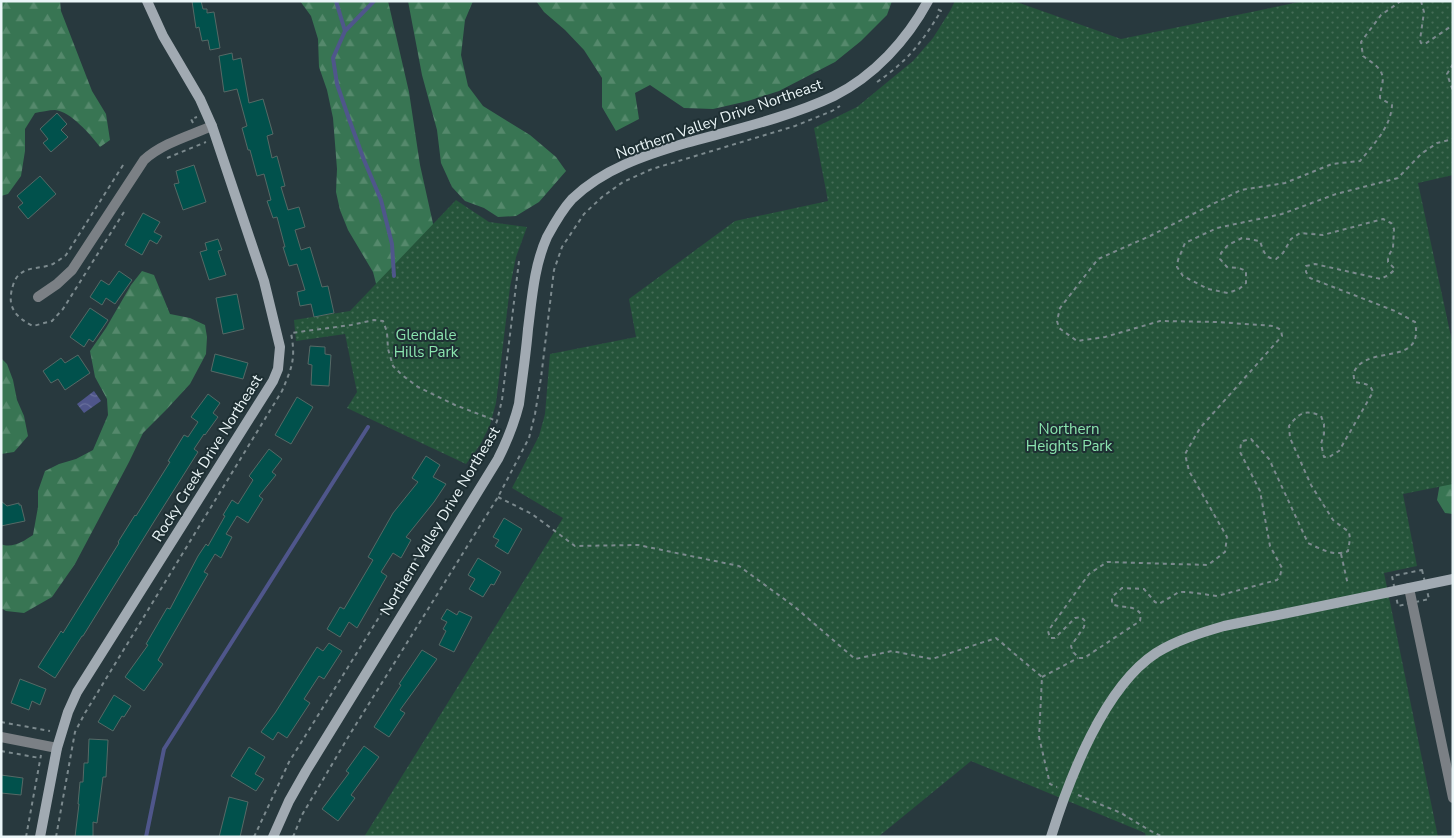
<svg xmlns="http://www.w3.org/2000/svg" width="1454" height="838" font-family="'Nunito Sans',sans-serif">
<defs>
<pattern id="forest-firs" width="22" height="20" patternUnits="userSpaceOnUse" patternTransform="scale(1.25)"><rect width="22" height="20" fill="#387553"/><path d="M5 1l3.5 6h-7zM16 11l3.5 6h-7z" fill="#55896c"/></pattern>
<pattern id="park-dots" width="8" height="8" patternUnits="userSpaceOnUse" patternTransform="scale(1.25)"><rect width="8" height="8" fill="#25543a"/><path d="M2 2h.1M6 6h.1" fill="none" stroke="#456d57" stroke-width="1.8" stroke-linecap="round"/></pattern>
<pattern id="water-waves" width="16" height="10" patternUnits="userSpaceOnUse" patternTransform="scale(1.25)"><rect width="16" height="10" fill="#4f568b"/><path d="M0 5q4-4 8 0t8 0" fill="none" stroke="#686f9c"/></pattern>
</defs>
<rect width="100%" height="100%" fill="#28393e"/>
<path fill="url(#forest-firs)" d="M1,1h59l1,10 31,80 14,23 4,26 -10,7c-9,-12 -30,-36 -45,-37 -6,0 -14,2 -20,3l-10,16v22l-4,25 -13,18 -7,2z
M300,1h88l21,91 11,73 16,72 -57,58 -6,-23 -25,-42 -8,-20 -4,-18 1,-23 -4,-51 -6,-28 -8,-23 -1,-28 -7,-23z
M408,1h65l-8,19 -4,35 7,31 15,20 47,29 26,22 10,14 -27,31 -23,14 -18,1 -14,-9 -19,-7 -13,-14 -11,-24 -4,-33 -15,-55z
M536,1h356l-5,14 -26,26 -26,21 -56,29 -31,10 -35,8 -29,-1 -34,-23 -15,8 4,26 -23,12 -14,-24v-29l-18,-28 -19,-20 -21,-18z
M142,271l12,4 16,39 20,4 15,7 2,12 -1,17 -16,30 -24,26 -23,23 -14,29 -54,102 -23,33 -28,16 -18,-2 -5,-3v-64c11,5 23,-3 32,-9l5,-28v-16l7,-20 14,-7 17,-5 17,-9 15,-35 -1,-16 -12,-22 -5,-26 16,-23 25,-43z
M1,358l6,6 6,16 4,20 7,16 4,20 -14,16 -13,2z
M1453,473v41l-8,-1 -8,-13 3,-17z"/>
<path fill="url(#park-dots)" d="M955,1h59l107,38 183,-38h149v174l-35,8 35,163v138l-50,10 14,72 -33,7 54,264h-292l-1,-4 -174,-72 -93,76h-514l199,-319 -51,-30 27,-52 6,-22 5,-60 86,-17 -7,-38 106,-78 93,-20 -14,-73 43,-21 56,-46 20,-23 17,-27z
M456,200l33,22 38,5 -11,30 -6,30 -14,116 -6,22 -10,20 -14,19 -119,-56 10,-16 -12,-58 -49,7 -2,-21 56,-9z"/>
<path fill="url(#water-waves)" d="M94,391l7,10 -17,12 -7,-9z"/>
<g fill="none" stroke-linecap="round" stroke-linejoin="round">
<path stroke="#4f568b" stroke-width="4" d="M336,1l9,30
M374,1l-29,30 -12,27 4,26 12,35 15,41 17,40 11,44 2,32
M146,837l18,-88 204,-322"/>
</g>
<path fill="#01514c" stroke="#566966" d="M192,1h9l2,8h4v4l7,-1 6,36 -10,2 -2,-10 -6,1 -3,-14 -3,1z
M232,53l1,7 8,-2 8,45 14,-4 10,35 -6,2 5,22 5,-2 8,30 -4,1 7,23 11,-3 6,20 -10,3 6,20 9,-3 12,40 6,-1 6,27 -20,4 -3,-13 -11,2 -3,-14 8,-2 -8,-26 -8,2 -6,-19h2l-8,-30 -4,1 -6,-17 4,-1 -7,-26 -7,2 -7,-26h-2l-6,-22 5,-2 -10,-37 -13,3 -5,-36z
M57,113l10,11 -6,6 7,7 -17,15 -8,-9 5,-4 -8,-10z
M194,165l12,37 -23,8 -9,-26 5,-1 -3,-12z
M40,176l16,18 -28,25 -10,-12 5,-4 -6,-7z
M143,213l17,9 -6,10 8,4 -5,8 -7,-4 -8,15 -17,-10z
M218,239l4,11 -4,1 8,24 -17,5 -9,-28 7,-2 -2,-7z
M119,271l13,9 -17,24 -9,-6 -4,7 -12,-8 11,-17 8,5z
M237,294l7,35 -21,5 -7,-36z
M90,308l18,12 -15,22 -4,-3 -5,8 -14,-10z
M310,346l15,1v7l6,1 -2,31 -18,-1 1,-20 -4,-1z
M215,354l33,9 -5,16 -32,-8z
M78,355l12,18 -25,17 -7,-11 -7,4 -8,-12 18,-13 4,5z
M208,394l12,9 -7,10 5,4 -13,18 -1,-1 -10,15 4,3 -43,68 -72,116h-1l-27,42 -17,-11 23,-36 2,2 56,-90 -1,-1 17,-27 1,1 34,-54 -2,-1 16,-26 4,2 10,-15 -7,-5z
M297,397l16,10 -22,37 -16,-9z
M269,449l13,10 -10,13 4,3 -17,21 4,3 -15,24 -11,-7 -11,18 6,3 -11,21 -6,-4 -11,18 4,2 -50,86 5,4 -19,27 -19,-14 23,-32 -2,-1 21,-36 3,1 28,-53 8,-12 2,2 17,-30 -2,-1 9,-15 6,4 15,-24 -4,-4z
M426,456l14,9 -7,12 13,7 -12,18 -28,35 5,3 -10,18 -8,-5 -12,19 6,4 -30,52 -8,-6 -9,15 -13,-8 13,-22 4,2 29,-49 -5,-3 25,-44 25,-31 -6,-4z
M1,501l6,5 12,-3v2h2l4,16 -24,5z
M504,518l18,11 -14,25 -13,-8 4,-6 -6,-3z
M478,558l23,14 -7,13 -3,-1 -8,13 -14,-8 6,-10 -7,-4z
M447,609l10,6 2,-4 13,6 -18,35 -15,-7 7,-14 -3,-2 4,-7 -6,-3z
M329,643l13,8 -18,28 -5,-3 -15,23 6,4 -23,35 -9,-6 -5,8 -12,-8 14,-19 42,-66 6,4z
M422,650l15,9 -37,51 5,3 -16,24 -15,-10 27,-42 -2,-1z
M20,679l26,10 -6,16 -8,-4 -3,9 -18,-7z
M114,695l17,11 -7,11 -2,-1 -9,15 -15,-9z
M89,739l19,1 -2,37h-3l-6,46 -4,-1v15h-18l4,-33h-1l2,-22h3l1,-19h4z
M364,746l15,11 -28,38 4,3 -17,23 -16,-12 27,-36 -3,-2z
M249,747l16,10 -10,17 9,5 -8,12 -25,-15z
M1,775l22,3 -2,17 -20,-2z
M229,797l19,5 -8,35h-21z"/>
<g fill="none" stroke-linecap="round" stroke-linejoin="round">
<path stroke="#7c8a8e" stroke-width="2" stroke-dasharray="4 4" stroke-linecap="butt" d="M1401,1l-20,14 -20,27 2,14c10,8 23,13 19,29 -1,5 -2,8 -2,13l12,7c-1,22 -19,40 -32,56l-28,3 -47,19 -44,7 -44,22 -47,24 -52,23 -38,49 -3,13 2,7 18,13 28,-4 55,-16 57,1 57,4 7,4 1,6 -82,92 -15,26 4,17 38,66 -2,15 -17,13 -101,-3 -18,12 -41,57 2,7h5l20,-20 6,-1 4,4 -1,6 -13,19 2,6 6,6h5l56,-37 1,-7c-8,-10 -19,-5 -29,-10v-7l10,-9 22,1 11,13 4,2 20,-12h9l29,4 60,-16 3,-4 2,-8 -12,-22 -10,-55 -20,-39 1,-9 2,-2 8,-2 18,20 39,84c13,6 26,14 40,8l2,-12 -1,-7 -16,-12 -22,-35 -21,-47 -1,-12c10,-13 16,-17 32,-10l3,8v10l-3,10 3,13h5l10,-6 34,-59c-3,-9 -9,-8 -18,-10 -2,-6 -2,-10 2,-15 18,-21 67,-2 58,-45l-20,-11 -85,-33 -4,-6v-6l9,-2 66,15c5,-3 10,-5 14,-10l-7,-7v-5l5,-9 1,-19 -3,-6 -8,-4 -60,16 -23,-2 -9,6 -8,14 -7,6c-11,0 -13,-9 -16,-18l-18,-3 -14,7 -7,8 -1,6 7,8 12,1 7,3v12l-7,6 -11,4 -20,-4 -25,-13 -6,-9 1,-7 7,-17 32,-15 65,-14 54,-20 62,-16 23,-24 16,-11 16,-4
M1421,1l3,11 -4,28 1,3 4,1 28,-19
M1453,64l-6,10 6,17
M877,82c31,-21 45,-40 64,-71l-6,-3
M193,123l-2,-4 6,-2
M167,158l39,-16
M124,212l-61,97 -11,12 -19,5c-16,-8 -26,-18 -21,-37 1,-4 3,-11 7,-14 9,-9 23,-6 34,-11 4,-2 9,-6 13,-9l59,-93
M498,497l34,17 43,32 63,-1 101,21 56,41 60,52 37,-8 40,8 64,-21 46,39 -3,60 11,47 7,3
M1341,554l7,31
M1422,570l7,29 -31,7 -6,-30z
M1042,677l36,-19
M1,722l49,9
M1,751l39,7
M1078,795l43,18 28,17 14,7
M26,837l15,-82
M56,837l19,-105 10,-19 197,-322c10,-24 14,-32 9,-58l60,-8 23,-5 9,1 4,11 1,17 5,17 9,9 16,12 37,18 42,16
M254,837l35,-75 199,-320 9,-21 5,-21 17,-139
M293,837l9,-22 48,-81 148,-237 31,-59 6,-24 6,-36 13,-108 8,-23 22,-33 18,-17 21,-15 29,-13 143,-43 37,-15 8,-5"/>
<path stroke="#7b8085" stroke-width="10" d="M38,297l19,-13 15,-14 72,-110c19,-17 45,-24 68,-34
M1409,588l44,210
M1,737l56,11"/>
<path stroke="#a1aab2" stroke-width="10" d="M40,837l17,-89 11,-36 9,-20 196,-311 5,-12 2,-22 -16,-66 -52,-155 -12,-27 -37,-63 -16,-35
M273,837l16,-36 17,-30 192,-312c9,-18 16,-35 21,-55 3,-25 7,-50 9,-75 4,-31 6,-63 19,-92 7,-13 15,-27 25,-38 31,-30 73,-44 114,-56 47,-13 104,-26 148,-47 40,-20 73,-56 94,-95
M1051,837c18,-58 53,-150 105,-184 21,-13 44,-20 68,-27l229,-47"/>
</g>
<g text-anchor="middle" stroke-width="4" stroke-linejoin="round" paint-order="stroke">
<g font-size="15" fill="#ebf6f8" stroke="#1e2f33">
<text transform="translate(719 119) rotate(-19)" y="5">Northern Valley Drive Northeast</text>
<text transform="translate(207 458) rotate(-58)" y="5">Rocky Creek Drive Northeast</text>
<text transform="translate(440 521) rotate(-59)" y="5">Northern Valley Drive Northeast</text>
</g>
<g font-size="15" fill="#8be5af" stroke="#1e2f33">
<text x="426" y="340">Glendale<tspan x="426" dy="17">Hills Park</tspan></text>
<text x="1069" y="434">Northern<tspan x="1069" dy="17">Heights Park</tspan></text>
</g>
</g>
<rect width="1454" height="838" fill="none" stroke="#ebf6f8" stroke-width="5"/>
</svg>
